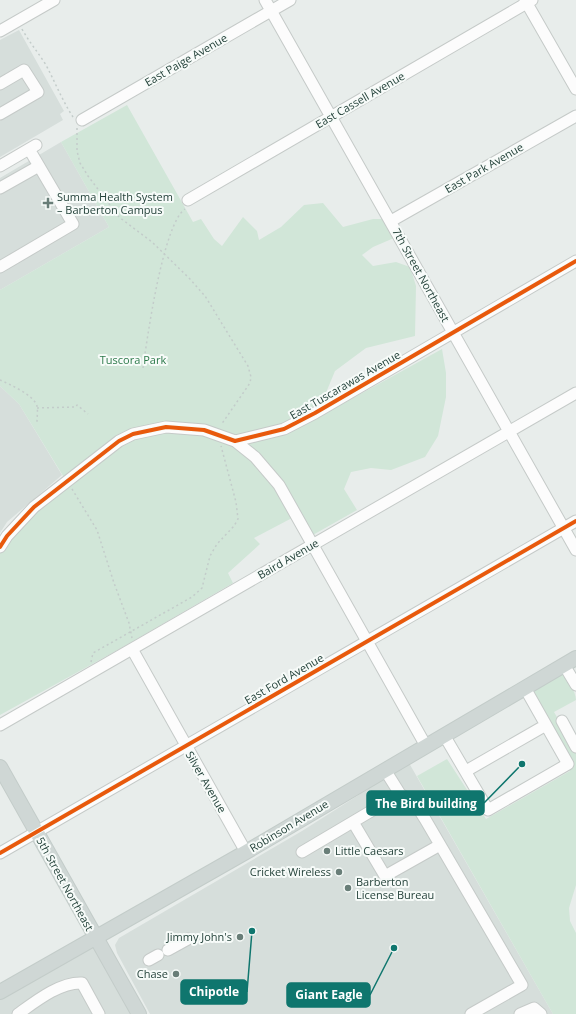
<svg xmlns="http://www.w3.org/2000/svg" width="576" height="1014" font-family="'Open Sans',sans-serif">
<rect width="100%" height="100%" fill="#e8edeb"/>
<path fill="#d6dedb" d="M19,30l45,81 -4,3 3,6 -63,37v-117z
M61,142l48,85 -109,63v-112z
M0,386l19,18 43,71 -55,47 -7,11z
M409,763l144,251h-403l-33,-61 -2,-8 4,-7 183,-107z
M96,937l43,77h-139v-22z"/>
<path fill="#d1e6d8" d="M127,105l66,117 8,-3 13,20 8,7 21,-29 14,14 2,9 22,-13 23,-22 19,-2 20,24 30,-8h17l4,19 -21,9 -11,8 11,11 23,-4 14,5 6,19 -1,50 -49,12 -31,23 -12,29 12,8 107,-59 4,24v24l-8,39 -13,21 -34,13 -20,-2 -20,4 -7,17 13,21 -53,30 -12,-22 -38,20 6,6 -32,29 5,10 -110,64 -123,68v-162c15,-28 43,-48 68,-69l-49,-80 -19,-18v-96l109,-63 -48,-85z
M561,672c6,6 15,20 15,28l-22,12 22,38v135l-7,23 1,13 6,12v81h-23l-136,-238 30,-17 39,60 84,-48 -12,-34 -27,-47z"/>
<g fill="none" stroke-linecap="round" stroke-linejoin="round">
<defs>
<path id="minor" d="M265,0l311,550
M525,0l51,89
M0,31l54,-31
M0,84l24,-14 14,22 -38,22
M82,120l208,-120
M0,166l36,-21
M0,188l39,-22
M188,200l344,-200
M391,221l185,-105
M0,267l73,-43 -44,-75
M235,441l20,16 24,28 147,261
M0,547l7,-11 27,-29 85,-66 14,-7 33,-7 38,3 31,11 49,-12 31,-16 261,-152
M132,649l114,203
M564,665l12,20
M562,721l14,26
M0,725l576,-332
M444,735l44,75 80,-46 -43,-76
M466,771l80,-46
M400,794l15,9 10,16 97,166 -51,29
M353,822l32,54 55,-31
M302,852l98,-58 -15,-24
M0,853l576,-332
M168,950l20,-11
M149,960l9,-5
M18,1014c18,-13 42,-32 64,-31l17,31
M520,1014l14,-6 7,6"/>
<path id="major" d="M0,767l139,247
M0,992l246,-140 330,-194"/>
</defs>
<use href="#minor" stroke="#c5cac8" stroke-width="13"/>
<use href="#major" stroke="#c3ccc9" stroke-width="16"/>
<path stroke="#c3ccca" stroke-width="1.5" stroke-dasharray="2 3" stroke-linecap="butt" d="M22,29c7,13 16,23 24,36 9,17 16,35 27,52
M77,128v23l3,12 8,13 31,41 33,25 38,37 15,17 43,70 3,11 -1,6 -29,42
M143,368c4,-29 20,-144 42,-159
M0,380c9,4 34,15 37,26 1,5 0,11 0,16
M37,408l39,-1 1,-2 11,9
M72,489l25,41 17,53 15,40 3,15
M91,662l2,-9 99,-56 10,-9 8,-32 7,-12 17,-18 4,-7 -2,-17 -15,-56"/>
<use href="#minor" stroke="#fcfcfc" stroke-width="11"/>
<use href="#major" stroke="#cfd7d5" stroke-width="14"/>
<defs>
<path id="cycleway" d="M0,547l7,-11 27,-29 85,-66 14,-7 33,-7 38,3 31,11 49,-12 31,-16 261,-152
M0,853l576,-332"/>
</defs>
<use href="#cycleway" stroke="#f7fbf9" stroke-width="6"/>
<use href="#cycleway" stroke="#e8590c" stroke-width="4"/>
</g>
<g fill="#697e78" stroke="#f7fbf9" stroke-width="1.5">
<path d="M46 197h4v4h4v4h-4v4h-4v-4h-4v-4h4z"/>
<circle cx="327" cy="851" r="4"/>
<circle cx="339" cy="872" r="4"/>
<circle cx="348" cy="888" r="4"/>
<circle cx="240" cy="937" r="4"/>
<circle cx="176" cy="974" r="4"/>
</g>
<g text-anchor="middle" stroke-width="4" stroke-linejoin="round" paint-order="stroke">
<g font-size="11" fill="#24423a" stroke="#f7fbf9">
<text transform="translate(186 60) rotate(-30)" y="4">East Paige Avenue</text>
<text transform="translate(360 100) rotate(-30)" y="4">East Cassell Avenue</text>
<text transform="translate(484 168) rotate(-30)" y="4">East Park Avenue</text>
<text transform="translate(421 275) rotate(61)" y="4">7th Street Northeast</text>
<text transform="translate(345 385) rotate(-30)" y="4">East Tuscarawas Avenue</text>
<text transform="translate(288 559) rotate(-30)" y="4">Baird Avenue</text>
<text transform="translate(284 679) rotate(-30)" y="4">East Ford Avenue</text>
<text transform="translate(206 782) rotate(60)" y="4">Silver Avenue</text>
<text transform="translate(289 826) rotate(-31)" y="4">Robinson Avenue</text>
<text transform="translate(65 884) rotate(61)" y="4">5th Street Northeast</text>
</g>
<g font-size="11" fill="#24423a" stroke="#f7fbf9" text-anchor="start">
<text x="57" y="201">Summa Health System<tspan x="57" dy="13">– Barberton Campus</tspan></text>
<text x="335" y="855">Little Caesars</text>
<text x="331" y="876" text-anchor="end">Cricket Wireless</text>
<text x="356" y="886">Barberton<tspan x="356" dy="13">License Bureau</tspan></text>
<text x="232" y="941" text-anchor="end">Jimmy John's</text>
<text x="168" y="978" text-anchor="end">Chase</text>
</g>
<g font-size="11" fill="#2d7a4b" stroke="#f7fbf9">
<text x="133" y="364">Tuscora Park</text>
</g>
</g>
<path fill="none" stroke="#0f766e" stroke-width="1.5" d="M522 764L484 803M252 931L247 992M394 948L370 995"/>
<g fill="#0f766e" stroke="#f7fbf9" stroke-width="1.5">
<circle cx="522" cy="764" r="4"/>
<circle cx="252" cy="931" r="4"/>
<circle cx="394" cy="948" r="4"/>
</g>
<g fill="#0f766e" stroke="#0f766e" stroke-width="1.5">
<rect x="367" y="791" width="117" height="24" rx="4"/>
<rect x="181" y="980" width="66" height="24" rx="4"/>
<rect x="287" y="983" width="83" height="24" rx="4"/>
</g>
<g font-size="12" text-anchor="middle" font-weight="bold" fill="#fff">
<text x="426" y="808">The Bird building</text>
<text x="214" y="996">Chipotle</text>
<text x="329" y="999">Giant Eagle</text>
</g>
</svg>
